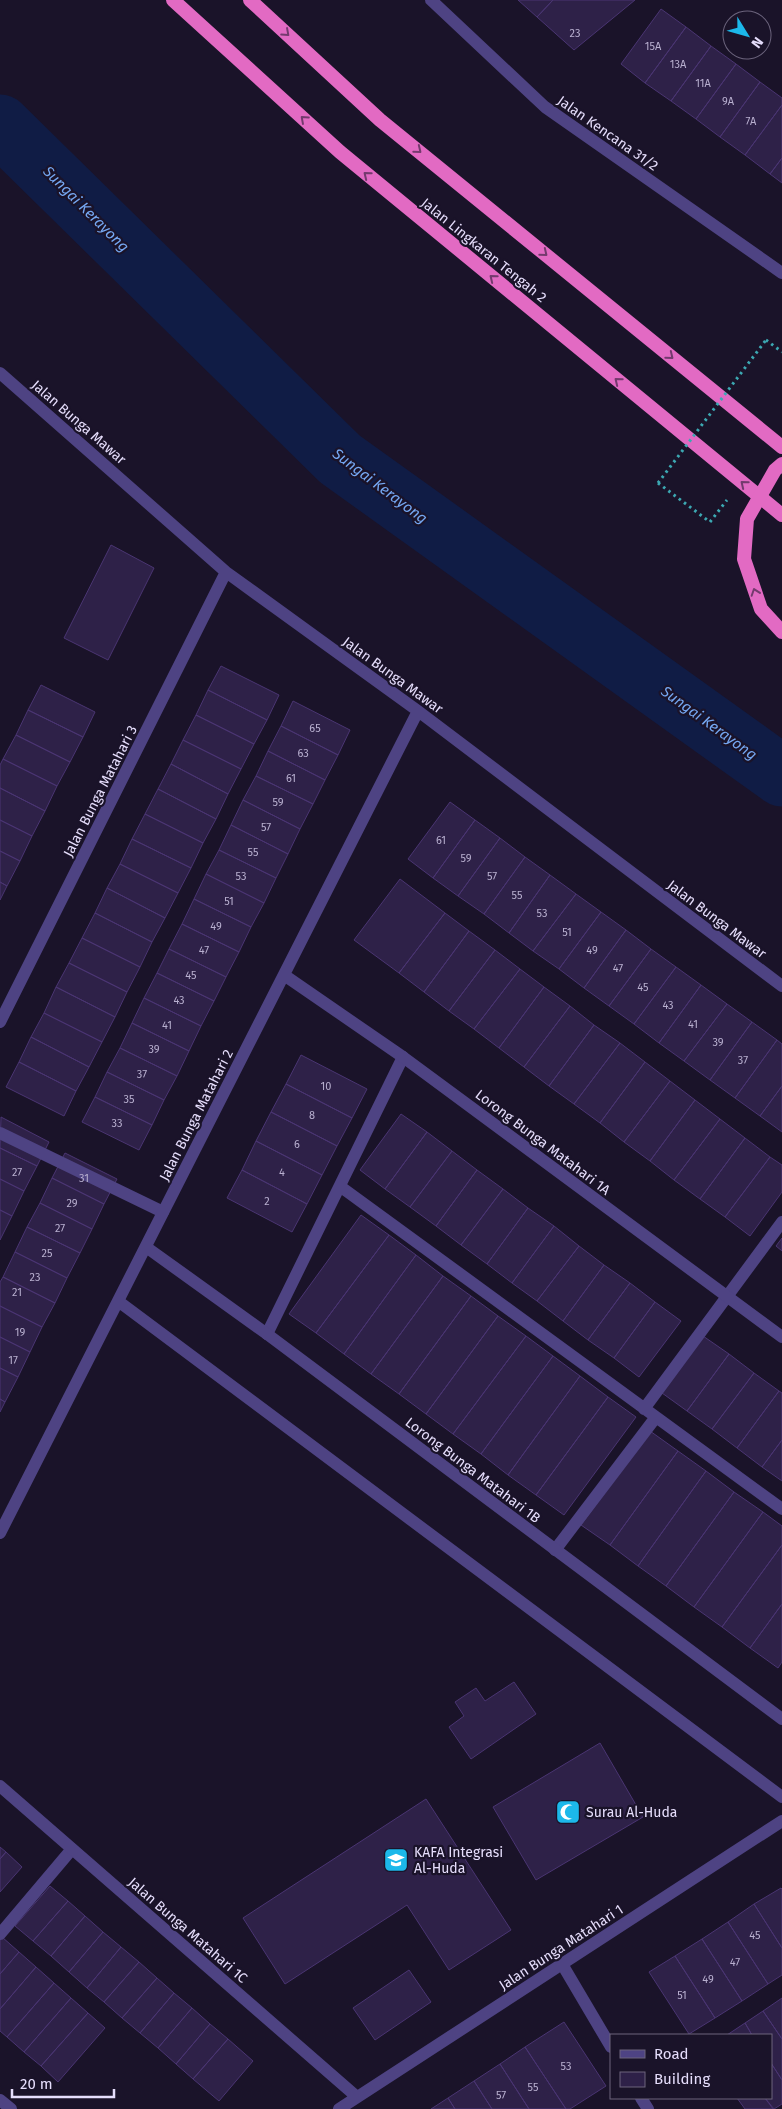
<svg xmlns="http://www.w3.org/2000/svg" width="782" height="2109" font-family="'Fira Sans',sans-serif">
<rect width="100%" height="100%" fill="#1a1329"/>
<g fill="none" stroke-linecap="round" stroke-linejoin="round">
<path stroke="#101c45" stroke-width="61" d="M0,125l340,334 442,317"/>
</g>
<path fill="#2e2148" stroke="#4a3572" d="M518,0h35l-16,17z
M553,0h82l-61,50 -37,-33z
M661,9l25,18 -41,56 -24,-19z
M686,27l25,19 -40,55 -26,-18z
M711,46l25,18 -40,55 -25,-18z
M736,64l24,18 -40,55 -24,-18z
M760,82l22,16v7l-37,50 -25,-18z
M782,105v53l-12,16 -25,-19z
M782,158v25l-12,-9z
M111,545l43,23 -46,92 -44,-22z
M221,666l58,29 -12,25 -59,-30z
M41,685l54,27 -12,25 -55,-27z
M208,690l59,30 -13,24 -58,-29z
M293,701l57,29 -12,25 -57,-29z
M28,710l55,27 -13,25 -54,-27z
M196,715l58,29 -13,25 -58,-29z
M281,726l57,29 -13,25 -57,-29z
M16,735l54,27 -13,24 -54,-27z
M183,740l58,29 -13,25 -57,-30z
M268,751l57,29 -12,24 -57,-28z
M3,759l54,27 -12,25 -45,-23v-23z
M171,764l57,30 -12,25 -58,-30z
M256,776l57,28 -13,25 -57,-29z
M0,788l45,23 -13,25 -32,-16z
M158,789l58,30 -13,24 -58,-29z
M243,800l57,29 -12,25 -57,-29z
M450,802l25,18 -42,58 -25,-19z
M145,814l58,29 -12,25 -59,-29z
M0,820l32,16 -12,25 -20,-10z
M475,820l25,18 -42,58 -25,-18z
M231,825l57,29 -12,24 -57,-28z
M500,838l25,19 -41,57 -26,-18z
M132,839l59,29 -13,25 -58,-29z
M219,850l57,28 -12,25 -58,-29z
M0,851l20,10 -13,25 -7,-4z
M525,857l25,18 -41,58 -25,-19z
M120,864l58,29 -13,25 -58,-30z
M206,874l58,29 -13,24 -57,-28z
M550,875l26,19 -43,57 -24,-18z
M400,879l45,34 -46,60 -45,-33z
M0,882l7,4 -7,14z
M107,888l58,30 -13,24 -57,-29z
M576,894l25,18 -42,57 -26,-18z
M194,899l57,28 -12,25 -57,-28z
M601,912l25,18 -42,58 -25,-19z
M95,913l57,29 -12,25 -58,-29z
M445,913l24,18 -45,61 -25,-19z
M182,924l57,28 -13,25 -57,-28z
M626,930l25,19 -42,57 -25,-18z
M469,931l26,19 -46,61 -25,-19z
M82,938l58,29 -13,25 -58,-29z
M169,949l57,28 -12,24 -57,-28z
M651,949l25,18 -42,57 -25,-18z
M495,950l25,19 -46,60 -25,-18z
M69,963l58,29 -12,25 -59,-30z
M676,967l25,18 -42,58 -25,-19z
M520,969l24,18 -45,61 -25,-19z
M157,973l57,28 -13,25 -57,-28z
M701,985l26,19 -43,57 -25,-18z
M56,987l59,30 -13,25 -58,-29z
M544,987l26,19 -46,61 -25,-19z
M144,998l57,28 -12,25 -57,-28z
M727,1004l25,18 -42,58 -26,-19z
M570,1006l24,19 -45,61 -25,-19z
M44,1013l58,29 -13,25 -58,-30z
M752,1022l25,18 -42,58 -25,-18z
M132,1023l57,28 -12,25 -57,-28z
M594,1025l26,18 -46,61 -25,-18z
M31,1037l58,30 -13,24 -57,-29z
M777,1040l5,4v42l-22,30 -25,-18z
M620,1043l25,19 -45,61 -26,-19z
M120,1048l57,28 -13,24 -57,-28z
M301,1055l66,34 -15,29 -66,-34z
M19,1062l57,29 -12,25 -58,-29z
M645,1062l25,19 -46,61 -24,-19z
M107,1072l57,28 -12,25 -57,-28z
M670,1081l25,19 -45,61 -26,-19z
M286,1084l66,34 -15,28 -66,-34z
M782,1086v46l-22,-16z
M95,1097l57,28 -13,25 -57,-28z
M695,1100l25,19 -46,61 -24,-19z
M271,1112l66,34 -15,29 -66,-34z
M401,1114l26,18 -42,57 -25,-19z
M1,1117l48,25 -12,24 -37,-18z
M720,1119l25,19 -45,61 -26,-19z
M427,1132l25,19 -42,56 -25,-18z
M745,1138l25,19 -45,60 -25,-18z
M256,1141l66,34 -15,29 -65,-34z
M0,1148l37,18 -13,25 -24,-12z
M452,1151l25,19 -41,56 -26,-19z
M65,1153l52,26 -13,25 -52,-26z
M770,1157l12,8v27l-32,44 -25,-19z
M242,1170l65,34 -15,28 -65,-34z
M477,1170l26,19 -42,56 -25,-19z
M52,1178l52,26 -12,25 -52,-26z
M0,1179l24,12 -12,25 -12,-6z
M503,1189l25,19 -41,56 -26,-19z
M40,1203l52,26 -12,24 -53,-26z
M528,1208l26,18 -42,57 -25,-19z
M0,1210l12,6 -12,24z
M361,1215l28,20 -73,98 -27,-19z
M554,1226l25,20 -42,55 -25,-18z
M27,1227l53,26 -13,25 -52,-26z
M389,1235l27,20 -72,99 -28,-21z
M782,1238v13l-6,-5z
M579,1246l25,19 -41,56 -26,-20z
M15,1252l52,26 -12,25 -52,-26z
M416,1255l27,21 -72,98 -27,-20z
M604,1265l26,18 -42,57 -25,-19z
M443,1276l28,20 -72,98 -28,-20z
M3,1277l52,26 -13,24 -42,-21v-24z
M630,1283l25,19 -41,56 -26,-18z
M471,1296l27,20 -72,98 -27,-20z
M655,1302l26,19 -42,56 -25,-19z
M0,1306l42,21 -12,25 -30,-15z
M498,1316l28,20 -73,98 -27,-20z
M526,1336l27,20 -72,98 -28,-20z
M703,1336l26,18 -42,57 -25,-18z
M0,1337l30,15 -12,25 -18,-9z
M729,1354l25,19 -42,56 -25,-18z
M553,1356l27,20 -72,99 -27,-21z
M0,1368l18,9 -13,25 -5,-3z
M754,1373l25,18 -42,57 -25,-19z
M580,1376l28,21 -72,98 -28,-20z
M779,1391l3,2v47l-20,27 -25,-19z
M608,1397l28,20 -72,98 -28,-20z
M0,1399l5,3 -5,10z
M650,1431l28,20 -68,94 -29,-20z
M782,1440v41l-20,-14z
M678,1451l28,20 -68,95 -28,-21z
M706,1471l28,21 -68,94 -28,-20z
M734,1492l29,20 -69,95 -28,-21z
M763,1512l19,14v19l-60,82 -28,-20z
M782,1545v59l-32,44 -28,-21z
M782,1604v58l-4,6 -28,-20z
M514,1682l22,32 -65,45 -22,-32 15,-11 -9,-14 21,-14 9,13z
M600,1743l43,74 -107,63 -43,-73z
M426,1799l85,131 -62,40 -42,-65 -122,79 -42,-66z
M0,1847l6,5 -6,7z
M6,1852l16,15 -22,25v-33z
M50,1886l18,15 -35,40 -18,-15z
M781,1888l1,1v59l-28,-44z
M68,1901l17,15 -34,40 -18,-15z
M754,1904l28,44v27l-14,9 -40,-62z
M85,1916l18,16 -34,40 -18,-16z
M728,1922l40,62 -26,17 -40,-62z
M103,1932l18,15 -34,41 -18,-16z
M2,1937l17,15 -19,22v-34z
M702,1939l40,62 -27,17 -40,-62z
M121,1947l18,15 -35,40 -17,-14z
M19,1952l17,15 -36,42v-35z
M675,1956l40,62 -26,16 -40,-62z
M139,1962l18,16 -35,40 -18,-16z
M36,1967l18,16 -47,54 -7,-6v-22z
M409,1970l22,32 -56,38 -22,-32z
M157,1978l17,15 -34,40 -18,-15z
M54,1983l17,15 -47,54 -17,-15z
M174,1993l18,15 -34,40 -18,-15z
M71,1998l17,15 -47,53 -17,-14z
M782,1998v41l-19,-28z
M192,2008l18,16 -34,40 -18,-16z
M763,2011l19,28v41l-11,-17v-28h-19l-7,-12z
M88,2013l17,15 -47,54 -17,-16z
M564,2022l42,64 -36,23h-4l-41,-62z
M745,2023l7,12h-25z
M210,2024l18,15 -35,40 -17,-15z
M228,2039l25,22 -34,40 -26,-22z
M525,2047l41,62h-37l-29,-45z
M771,2063l11,17v24l-8,5 -9,-11h6z
M500,2064l29,45h-37l-18,-28z
M474,2081l18,28h-37l-7,-11z
M448,2098l7,11h-24z
M737,2098h28l8,11h-28z"/>
<g fill="none" stroke-linecap="round" stroke-linejoin="round">
<path stroke="#3ca8b2" stroke-width="3" stroke-dasharray="2.5 4" stroke-linecap="butt" d="M766,340l16,12
M658,483l52,39 17,-22"/>
<path stroke="#4e4383" stroke-width="12" d="M0,1133l163,79
M341,1187l441,322
M267,1334l136,-277
M644,1409l138,-187
M555,1550l101,-133
M0,1934l72,-85"/>
<path stroke="#4e4383" stroke-width="12" d="M431,0l114,107 237,166
M0,373l226,199 192,139 364,275
M284,975l119,82 379,280
M0,1022l226,-450
M146,1247l121,87 515,385
M118,1301l664,496
M0,1533l418,-822
M0,1786l357,311
M562,1964l49,83
M641,2098l7,11
M0,2100l11,9
M339,2109l443,-288"/>
<path stroke="#e26ac3" stroke-width="14" d="M173,0l167,152 442,363
M250,0l130,120 402,327"/>
<path stroke="#3ca8b2" stroke-width="3" stroke-dasharray="2.5 4" stroke-linecap="butt" d="M658,483l108,-143"/>
<path stroke="#e26ac3" stroke-width="14" d="M782,464l-7,6 -28,49 -3,40 17,50 21,23"/>
</g>
<defs><path id="oneway-chevron" d="M-2-3.5L2.5 0L-2 3.5" fill="none" stroke-width="1.6" stroke-linecap="round" stroke-linejoin="round" transform="scale(1.25)"/></defs>
<g stroke="#743a6e">
<use href="#oneway-chevron" transform="translate(286 33) rotate(42)"/>
<use href="#oneway-chevron" transform="translate(304 119) rotate(-138)"/>
<use href="#oneway-chevron" transform="translate(418 150) rotate(39)"/>
<use href="#oneway-chevron" transform="translate(367 175) rotate(-141)"/>
<use href="#oneway-chevron" transform="translate(544 253) rotate(39)"/>
<use href="#oneway-chevron" transform="translate(493 278) rotate(-141)"/>
<use href="#oneway-chevron" transform="translate(670 356) rotate(39)"/>
<use href="#oneway-chevron" transform="translate(618 381) rotate(-141)"/>
<use href="#oneway-chevron" transform="translate(744 484) rotate(-141)"/>
<use href="#oneway-chevron" transform="translate(755 592) rotate(-109)"/>
</g>
<defs>
<symbol id="mosque-square" viewBox="-11 -11 22 22"><rect x="-9" y="-9" width="18" height="18" rx="4" fill="#1cb8ea" stroke="#1a1329"/><path d="M3.5-4.9A6 6 0 1 0 3.5 4.9A5 5 0 1 1 3.5-4.9Z" fill="#fff"/></symbol>
<symbol id="school-square" viewBox="-11 -11 22 22"><rect x="-9" y="-9" width="18" height="18" rx="4" fill="#1cb8ea" stroke="#1a1329"/><path d="M0-5L7-2L0 1L-7-2ZM-4 1L0 2.5L4 1V4Q0 6-4 4Z" fill="#fff"/></symbol>
</defs>
<g fill-rule="evenodd">
<use href="#mosque-square" x="554" y="1798" width="28" height="28"/>
<use href="#school-square" x="382" y="1846" width="28" height="28"/>
</g>
<g text-anchor="middle" stroke-width="4.5" stroke-linejoin="round" paint-order="stroke">
<g font-size="11" fill="#b8afcf">
<text x="575" y="37">23</text>
<text x="653" y="50">15A</text>
<text x="678" y="68">13A</text>
<text x="703" y="87">11A</text>
<text x="728" y="105">9A</text>
<text x="751" y="125">7A</text>
<text x="315" y="732">65</text>
<text x="303" y="757">63</text>
<text x="291" y="782">61</text>
<text x="278" y="806">59</text>
<text x="266" y="831">57</text>
<text x="441" y="844">61</text>
<text x="253" y="856">55</text>
<text x="466" y="862">59</text>
<text x="241" y="880">53</text>
<text x="492" y="880">57</text>
<text x="517" y="899">55</text>
<text x="229" y="905">51</text>
<text x="542" y="917">53</text>
<text x="216" y="930">49</text>
<text x="567" y="936">51</text>
<text x="204" y="954">47</text>
<text x="592" y="954">49</text>
<text x="618" y="972">47</text>
<text x="191" y="979">45</text>
<text x="643" y="991">45</text>
<text x="179" y="1004">43</text>
<text x="668" y="1009">43</text>
<text x="693" y="1028">41</text>
<text x="167" y="1029">41</text>
<text x="718" y="1046">39</text>
<text x="154" y="1053">39</text>
<text x="743" y="1064">37</text>
<text x="142" y="1078">37</text>
<text x="326" y="1090">10</text>
<text x="129" y="1103">35</text>
<text x="312" y="1119">8</text>
<text x="117" y="1127">33</text>
<text x="297" y="1148">6</text>
<text x="17" y="1176">27</text>
<text x="282" y="1176">4</text>
<text x="84" y="1182">31</text>
<text x="267" y="1205">2</text>
<text x="72" y="1207">29</text>
<text x="60" y="1232">27</text>
<text x="47" y="1257">25</text>
<text x="35" y="1281">23</text>
<text x="17" y="1296">21</text>
<text x="20" y="1336">19</text>
<text x="13" y="1364">17</text>
<text x="755" y="1939">45</text>
<text x="735" y="1966">47</text>
<text x="708" y="1983">49</text>
<text x="682" y="1999">51</text>
<text x="566" y="2070">53</text>
<text x="533" y="2091">55</text>
<text x="501" y="2099">57</text>
</g>
<g font-size="14" fill="#e6defc" stroke="#1a1329">
<text transform="translate(608 133) rotate(35)" y="5">Jalan Kencana 31/2</text>
<text transform="translate(484 250) rotate(39)" y="5">Jalan Lingkaran Tengah 2</text>
<text transform="translate(79 422) rotate(41)" y="5">Jalan Bunga Mawar</text>
<text transform="translate(393 675) rotate(36)" y="5">Jalan Bunga Mawar</text>
<text transform="translate(100 791) rotate(-63)" y="5">Jalan Bunga Matahari 3</text>
<text transform="translate(717 919) rotate(37)" y="5">Jalan Bunga Mawar</text>
<text transform="translate(196 1115) rotate(-63)" y="5">Jalan Bunga Matahari 2</text>
<text transform="translate(543 1142) rotate(37)" y="5">Lorong Bunga Matahari 1A</text>
<text transform="translate(473 1470) rotate(37)" y="5">Lorong Bunga Matahari 1B</text>
<text transform="translate(188 1930) rotate(41)" y="5">Jalan Bunga Matahari 1C</text>
<text transform="translate(561 1947) rotate(-33)" y="5">Jalan Bunga Matahari 1</text>
</g>
<g font-size="14" fill="#e6defc" stroke="#1a1329" text-anchor="start">
<text x="586" y="1817">Surau Al-Huda</text>
<text x="414" y="1857">KAFA Integrasi<tspan x="414" dy="16">Al-Huda</tspan></text>
</g>
<g font-size="15" font-style="italic" fill="#75a7f2" stroke="#1a1329">
<text transform="translate(86 209) rotate(45)" y="5">Sungai Kerayong</text>
<text transform="translate(380 486) rotate(37)" y="5">Sungai Kerayong</text>
<text transform="translate(709 723) rotate(36)" y="5">Sungai Kerayong</text>
</g>
</g>
<rect x="610" y="2034" width="162" height="65" fill="#1a1329" stroke="#6c647d"/>
<rect x="620" y="2050" width="25" height="8" fill="#4e4383" stroke="#6c647d"/>
<text x="654" y="2059" font-size="15" fill="#e6defc">Road</text>
<rect x="620" y="2072" width="25" height="15" fill="#2e2148" stroke="#6c647d"/>
<text x="654" y="2084" font-size="15" fill="#e6defc">Building</text>
<g transform="translate(747 35) rotate(127)"><circle r="24" fill="#1a1329" stroke="#6c647d"/>
<path d="M0-4L9 19L0 12L-9 19Z" fill="#1cb8ea"/>
<text y="-8" font-size="14" font-weight="bold" text-anchor="middle" fill="#e6defc">N</text>
</g>
<path d="M12 2089v8h102v-8" fill="none" stroke="#e6defc" stroke-width="2.5"/>
<text x="20" y="2089" font-size="15" fill="#e6defc" stroke="#1a1329" stroke-width="4" paint-order="stroke">20 m</text>
</svg>
